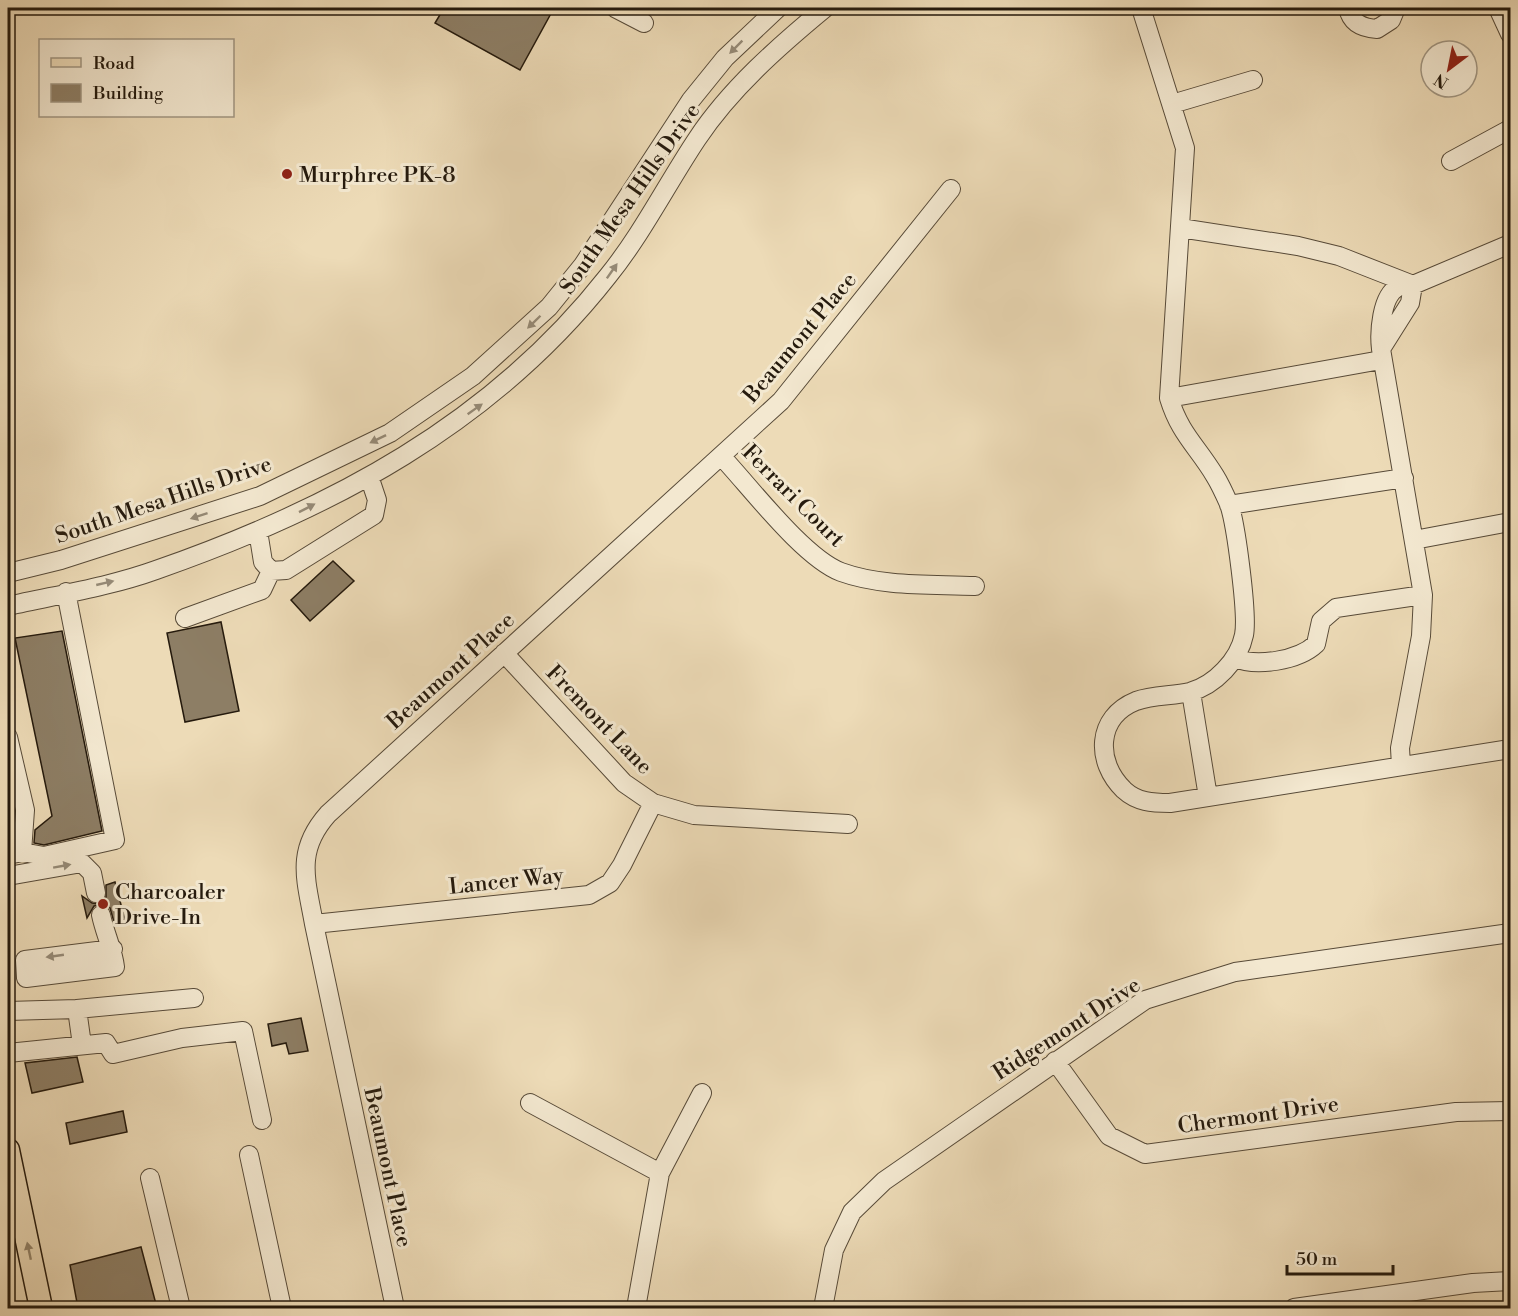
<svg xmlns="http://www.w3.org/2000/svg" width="1518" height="1316" font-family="'Libre Bodoni',serif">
<rect width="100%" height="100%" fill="#eddbb7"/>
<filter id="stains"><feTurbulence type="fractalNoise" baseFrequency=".00333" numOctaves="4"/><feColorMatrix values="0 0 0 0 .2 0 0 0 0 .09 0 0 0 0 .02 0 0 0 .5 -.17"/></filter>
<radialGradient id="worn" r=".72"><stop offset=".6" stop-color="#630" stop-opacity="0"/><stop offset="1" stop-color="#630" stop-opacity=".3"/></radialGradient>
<path fill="#8d7e65" stroke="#251a0d" stroke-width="1.5" d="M444,8h110l-34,62 -85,-47z
M333,561l21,20 -44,40 -19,-21z
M221,622l18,89 -54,11 -18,-89z
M62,631l40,200 -58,14 -10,-2 1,-13 17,-14 -37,-178z
M115,882l10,38 -11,2 -4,-14 -6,-4 -10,2 -7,12 -5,-22 10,7 7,1 7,-7v-12z
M301,1018l7,33 -19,3 -3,-11 -14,3 -4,-22z
M77,1057l6,25 -51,11 -7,-30z
M123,1111l4,21 -57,12 -4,-21z
M141,1247l16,61h-79l-8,-43z"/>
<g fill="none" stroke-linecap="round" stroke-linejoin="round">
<defs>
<path id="minor" d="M615,8l29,15
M1141,8l44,140 -16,250c11,36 28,48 46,78 5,8 10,19 14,28 7,20 19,111 15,131 -5,25 -29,50 -54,57 -17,4 -37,3 -54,9 -40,16 -41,61 -12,89 13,12 28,13 46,13l340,-54
M1348,8c3,15 14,20 29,21l14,-9 5,-12
M1498,8l12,26
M1172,104l81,-24
M1451,161l59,-32
M1180,228l118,18 41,10 74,29
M1413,285l-3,18 -29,46c-2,-16 0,-53 17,-62 4,-2 11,-2 15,-2l97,-41
M1381,349l42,246 -2,41 -21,112 1,18
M1169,398l212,-38
M722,457c29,31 82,101 119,115 41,15 91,12 134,14
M1229,505l175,-27
M258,531l5,31 8,9 15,-1 88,-55 3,-15 -8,-24
M1414,540l96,-18
M8,573l53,-13 199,-64 130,-63 83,-57 76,-69 34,-42 108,-165 34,-42 53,-50
M8,606c48,-11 101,-19 148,-36 175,-61 336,-146 452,-294 34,-42 59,-92 89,-137 33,-50 82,-93 128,-131
M185,618l77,-28 9,-19
M504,653l120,130 29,20 41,12 154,9
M1235,658c21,9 63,3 81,-14l5,-23 15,-13 87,-13
M1191,692l17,105
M8,737l17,73 -3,42
M8,855l14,-3 22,4 71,-16 -49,-248
M8,876l74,-13 10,10 4,20
M101,915c4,19 12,34 14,52l-89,11 -1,-18 88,-11
M314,924l275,-29 21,-12 12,-18 31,-62
M77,1009l5,36
M8,1011l69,-2 117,-11
M8,1053l98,-10 7,11 69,-16 61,-7 19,89
M1055,1061l54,75 36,18 311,-42 54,-1
M530,1103l130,70
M249,1155l33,153
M150,1178l31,130
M395,1308l-81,-384c-8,-45 -19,-73 14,-110l453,-413 170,-212
M636,1308l24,-135 42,-80
M823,1308l11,-58 18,-38 32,-31 261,-181 90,-28 275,-39
M1294,1308l179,-25 37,-2"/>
<path id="major" d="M8,1150l33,158"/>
</defs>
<use href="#minor" stroke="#574a38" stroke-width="20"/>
<use href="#major" stroke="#251a0d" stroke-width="25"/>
<use href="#minor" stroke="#f3e8d0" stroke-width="18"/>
<use href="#major" stroke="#eddbb7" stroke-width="22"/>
</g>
<defs><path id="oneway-solid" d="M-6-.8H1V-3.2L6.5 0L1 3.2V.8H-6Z" transform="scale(1.5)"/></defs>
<g fill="#968b78">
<use href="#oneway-solid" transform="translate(736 47) rotate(135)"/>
<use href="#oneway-solid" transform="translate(612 271) rotate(-55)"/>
<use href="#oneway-solid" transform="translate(534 322) rotate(136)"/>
<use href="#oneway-solid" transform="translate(475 409) rotate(-35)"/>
<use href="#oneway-solid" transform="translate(378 439) rotate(154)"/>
<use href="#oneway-solid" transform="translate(307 508) rotate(-27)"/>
<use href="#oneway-solid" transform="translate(199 516) rotate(162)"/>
<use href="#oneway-solid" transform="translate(105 583) rotate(-13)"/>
<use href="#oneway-solid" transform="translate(62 866) rotate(-10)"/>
<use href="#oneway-solid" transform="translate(55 956) rotate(172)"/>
</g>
<use fill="#93846a" href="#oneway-solid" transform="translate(29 1251) rotate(-102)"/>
<g fill="#8f2418" stroke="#f3e8d0" stroke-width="2">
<circle cx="287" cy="174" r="6"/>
<circle cx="103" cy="904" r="6"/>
</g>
<g text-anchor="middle" stroke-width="6" stroke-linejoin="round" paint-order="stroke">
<g font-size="22" fill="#251a0d" stroke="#f3e8d0" text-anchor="start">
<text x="299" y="182">Murphree PK-8</text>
<text x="115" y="899">Charcoaler<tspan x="115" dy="25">Drive-In</tspan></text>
</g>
<g font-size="22" fill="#251a0d" stroke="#f3e8d0">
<text transform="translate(629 198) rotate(-55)" y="8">South Mesa Hills Drive</text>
<text transform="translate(799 337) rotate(-50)" y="8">Beaumont Place</text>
<text transform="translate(794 495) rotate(45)" y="8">Ferrari Court</text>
<text transform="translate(163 499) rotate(-19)" y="8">South Mesa Hills Drive</text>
<text transform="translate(450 670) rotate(-42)" y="8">Beaumont Place</text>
<text transform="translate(600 719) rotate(46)" y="8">Fremont Lane</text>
<text transform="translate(506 880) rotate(-6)" y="8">Lancer Way</text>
<text transform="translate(1066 1028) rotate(-33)" y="8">Ridgemont Drive</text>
<text transform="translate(1258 1114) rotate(-8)" y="8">Chermont Drive</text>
<text transform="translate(389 1167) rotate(78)" y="8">Beaumont Place</text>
</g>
</g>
<rect width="1518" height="1316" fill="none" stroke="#eddbb7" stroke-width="30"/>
<rect x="9" y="9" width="1500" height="1298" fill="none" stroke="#251a0d" stroke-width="3"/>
<rect x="15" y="15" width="1488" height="1286" fill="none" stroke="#251a0d" stroke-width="1.5"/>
<rect x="39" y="39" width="195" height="78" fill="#f3e8d0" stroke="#a19682" stroke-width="1.5"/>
<rect x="51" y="58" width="30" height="9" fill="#eddbb7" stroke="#a19682" stroke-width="1.5"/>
<text x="93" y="69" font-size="18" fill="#251a0d">Road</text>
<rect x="51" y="84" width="30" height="18" fill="#8d7e65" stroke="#a19682" stroke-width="1.5"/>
<text x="93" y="99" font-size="18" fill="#251a0d">Building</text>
<g transform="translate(1449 69) rotate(212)"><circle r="28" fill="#f3e8d0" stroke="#a19682" stroke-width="1.5"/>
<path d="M0-4.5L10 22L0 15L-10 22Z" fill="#8f2418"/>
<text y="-9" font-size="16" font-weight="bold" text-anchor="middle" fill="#251a0d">N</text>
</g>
<path d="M1287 1265v9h106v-9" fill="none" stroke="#251a0d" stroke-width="3"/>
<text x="1296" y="1265" font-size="18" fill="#251a0d" stroke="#f3e8d0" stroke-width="4.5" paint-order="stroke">50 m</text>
<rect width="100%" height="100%" filter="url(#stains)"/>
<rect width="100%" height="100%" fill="url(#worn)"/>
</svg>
